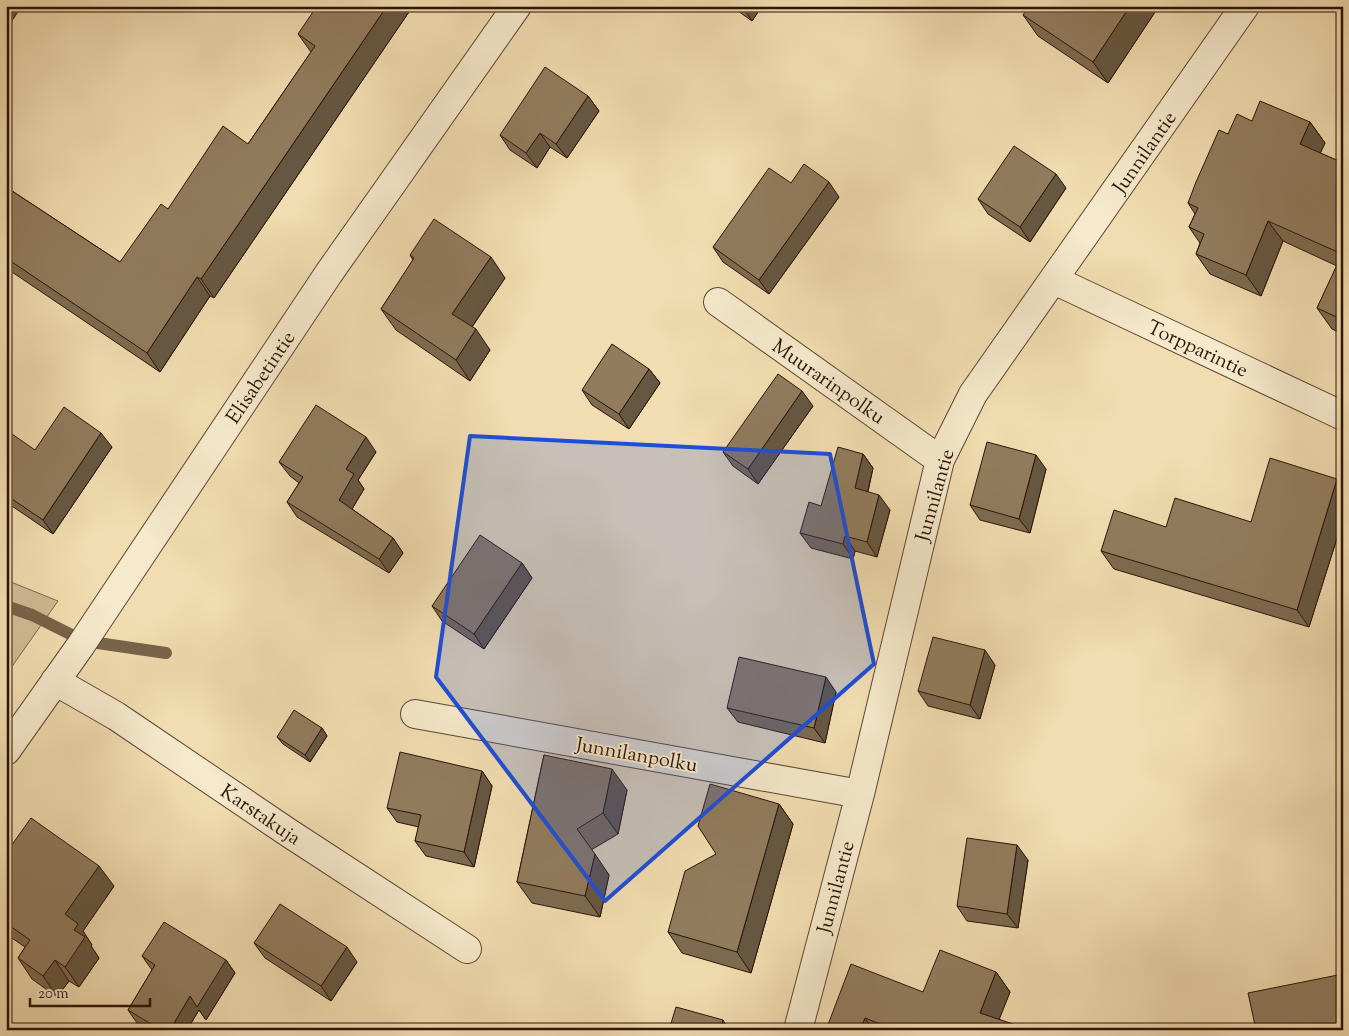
<svg xmlns="http://www.w3.org/2000/svg" width="1349" height="1036" font-family="'Sorts Mill Goudy',serif">
<rect width="100%" height="100%" fill="#f1ddb1"/>
<filter id="stains"><feTurbulence type="fractalNoise" baseFrequency=".004" numOctaves="4"/><feColorMatrix values="0 0 0 0 .2 0 0 0 0 .09 0 0 0 0 .02 0 0 0 .5 -.17"/></filter>
<radialGradient id="worn" r=".72"><stop offset=".6" stop-color="#630" stop-opacity="0"/><stop offset="1" stop-color="#630" stop-opacity=".3"/></radialGradient>
<path fill="#cfbb94" stroke="#7c674c" d="M6,580l52,21 -52,74z"/>
<g fill="none" stroke-linecap="round" stroke-linejoin="round">
<path stroke="#796349" stroke-width="12" d="M6,606l26,9 52,26 82,12"/>
<defs>
<path id="street" d="M1054,280l289,136
M718,302l222,158
M55,681l61,35 173,117 178,116
M415,714l445,80
M6,751l75,-106 248,-372 188,-267
M798,1030l62,-236 80,-334 33,-66 272,-388"/>
</defs>
<use href="#street" stroke="#5c4630" stroke-width="30"/>
<use href="#street" stroke="#f6e9cc" stroke-width="28"/>
</g>
<path fill="#7d6b51" stroke="#2a1305" d="M413,6l-199,292 -4,-2 -50,76 -154,-104v-81l114,75 48,-53 80,-65 63,-92 -13,-18z
M731,6h31l-10,15z
M1159,6l-51,77 -70,-47 -15,-21z
M588,96l11,15 -32,47 -17,-11 -13,21 -27,-18 -10,-15z
M1252,121l58,1 15,21 -5,10 23,10v171l-11,-5 -15,-21 20,-42 -54,-25 -22,55 -51,-22 -14,-20 4,-11 -11,-16 6,-13 -7,-11 40,-69z
M791,183l48,14 -70,97 -46,-32 -10,-15z
M1066,188l-36,54 -42,-28 -10,-15z
M410,255l95,23 -33,49 18,23 -20,31 -74,-51 -15,-21 32,-49z
M649,369l11,14 -31,46 -37,-24 -10,-15z
M813,406l-55,78 -25,-18 -10,-14z
M6,442l29,8 77,-3 -59,87 -47,-32z
M376,452l-18,28 6,9 -12,20 41,29 10,15 -14,20 -92,-56 -10,-15 12,-19 -9,-7 -11,-14z
M863,454l10,14 -5,24 22,18 -13,47 -22,-6 -2,8 -42,-11 -11,-15z
M1046,469l-16,64 -50,-13 -10,-15z
M1337,479l6,8v32l-34,108 -195,-58 -13,-18 65,-24 85,-5z
M522,563l10,15 -48,71 -42,-28 -10,-15z
M995,665l-15,54 -52,-13 -10,-15z
M836,692l-11,51 -87,-21 -11,-14z
M322,728l5,8 -17,26 -27,-18 -6,-7z
M544,755l83,35 -9,44 -27,16 18,25 -9,42 -68,-14 -15,-21z
M482,771l10,15 -18,81 -48,-11 -11,-15 4,-14 -22,-5 -10,-14z
M779,804l14,20 -42,149 -69,-20 -14,-21 48,-78z
M6,853l108,33 -31,45 9,14 -1,1 8,12 -20,29 -10,-6 -12,16 -25,-18 -14,-21 7,-11 -19,-13z
M1028,860l-10,68 -51,-7 -10,-15z
M254,943l103,19 -26,39 -66,-43z
M142,956l84,4 9,13 -29,47 -7,-10 -12,20h-38l-12,-7 -9,-13 24,-40z
M996,972l14,20 -11,27 18,11h-191l97,-38z"/>
<path fill="#665742" stroke="#2a1305" d="M6,6h16l-13,19 -3,-4z
M387,6h26l-199,292 -13,-19z
M742,6h20l-10,15z
M1130,6h29l-51,77 -15,-21z
M588,96l11,15 -32,47 -11,-14z
M1310,122l15,21 -10,22 -15,-21z
M540,133l10,14 -13,21 -11,-15z
M1056,174l10,14 -36,54 -10,-15z
M829,182l10,15 -70,97 -10,-14z
M1268,221l15,20 -22,55 -15,-21z
M491,257l14,21 -38,56 -15,-20z
M197,277l13,19 -50,76 -13,-19z
M476,329l14,21 -20,31 -14,-21z
M649,369l11,14 -31,46 -10,-15z
M802,391l11,15 -55,78 -10,-15z
M101,433l11,14 -59,87 -10,-14z
M366,437l10,15 -18,28 6,9 -15,25 -10,-14 7,-31z
M863,454l10,14 -8,35 -10,-15z
M1036,455l10,14 -16,64 -11,-14z
M1337,479l6,8v32l-34,108 -12,-17z
M879,495l11,15 -13,47 -10,-15z
M845,536l10,15 -2,8 -10,-15z
M393,538l10,15 -14,20 -10,-14z
M522,563l10,15 -48,71 -10,-15z
M985,650l10,15 -15,54 -10,-14z
M826,677l10,15 -11,51 -11,-15z
M322,728l5,8 -17,26 -5,-7z
M612,769l15,21 -9,44 -15,-21z
M482,771l10,15 -18,81 -10,-15z
M779,804l14,20 -42,149 -14,-21z
M1017,845l11,15 -10,68 -11,-14z
M595,854l14,21 -9,42 -15,-21z
M99,866l15,20 -31,45 9,14 -1,1 8,12 -20,29 -14,-20 9,-37 -9,-16z
M347,947l10,15 -26,39 -10,-15z
M55,960l14,21 -12,16 -14,-21z
M226,960l9,13 -29,47 -7,-10 -12,20h-17l20,-34z
M996,972l14,20 -15,38 -15,-17z
M865,1018l8,12h-13z
M723,1020l6,10h-9z
M1013,1024l4,6h-7z"/>
<path fill="#917c5e" stroke="#2a1305" d="M317,6h70l-186,273 -4,-2 -50,76 -141,-95v-71l114,75 41,-58 7,5 55,-83 25,18 67,-98 -17,-12z
M1029,6h101l-37,56 -70,-47z
M545,67l43,29 -32,48 -16,-11 -14,20 -26,-18z
M1260,101l50,21 -10,22 43,19v157l-26,-12 25,-54 -74,-33 -22,54 -50,-21 8,-20 -15,-7 9,-19 -10,-5 8,-21 23,-52 9,4 9,-20 15,7z
M1014,146l42,28 -36,53 -42,-28z
M804,164l25,18 -70,98 -46,-33 56,-79 22,15z
M434,219l57,38 -39,57 24,15 -20,31 -75,-51 33,-51 -4,-3z
M612,344l37,25 -30,45 -37,-24z
M778,374l24,17 -54,78 -25,-17z
M316,405l50,32 -20,32 8,5 -15,26 54,38 -14,21 -92,-57 16,-25 -24,-15z
M64,407l37,26 -58,87 -37,-25v-53l6,-8 23,16z
M987,442l49,13 -17,64 -49,-14z
M838,447l25,7 -8,34 24,7 -12,47 -22,-6 -2,8 -43,-11 9,-31 12,4z
M1270,458l67,21 -40,131 -196,-59 13,-41 52,17 9,-29 76,24z
M480,535l42,28 -48,71 -42,-28z
M933,637l52,13 -15,55 -52,-14z
M739,657l87,20 -12,51 -87,-20z
M294,710l28,18 -17,27 -28,-18z
M400,752l82,19 -18,81 -49,-11 6,-26 -34,-7z
M544,755l68,14 -9,44 -26,16 18,25 -10,42 -68,-14z
M710,784l69,20 -42,148 -69,-20 17,-61 31,-17 -18,-28z
M31,818l68,48 -34,48 13,10 -4,6 11,7 -20,30 -10,-7 -12,16 -25,-18 12,-18 -24,-17v-70z
M967,838l50,7 -10,69 -50,-8z
M280,904l67,43 -26,39 -67,-43z
M164,922l62,38 -29,47 -7,-11 -20,34h-9l-33,-20 27,-45 -13,-9z
M940,950l56,22 -16,41 33,11 -3,6h-115l-30,-12 -5,12h-34l25,-66 72,28z
M1343,974v54l-8,2h-79l-8,-37z
M676,1007l47,13 -3,10h-51z"/>
<path fill="#1d4ed8" fill-opacity="0.2" stroke="#1d4ed8" stroke-width="4" stroke-linejoin="round" d="M470,436l360,18 44,210 -269,237 -169,-224z"/>
<g text-anchor="middle" stroke-width="4" stroke-linejoin="round" paint-order="stroke">
<g font-size="20" fill="#2a1305" stroke="#f6e9cc">
<text transform="translate(1144 152) rotate(-55)" y="7">Junnilantie</text>
<text transform="translate(1198 348) rotate(25)" y="7">Torpparintie</text>
<text transform="translate(260 377) rotate(-56)" y="7">Elisabetintie</text>
<text transform="translate(829 381) rotate(35)" y="7">Muurarinpolku</text>
<text transform="translate(934 495) rotate(-74)" y="7">Junnilantie</text>
<text transform="translate(637 754) rotate(10)" y="7">Junnilanpolku</text>
<text transform="translate(261 814) rotate(34)" y="7">Karstakuja</text>
<text transform="translate(835 887) rotate(-75)" y="7">Junnilantie</text>
</g>
</g>
<rect width="1349" height="1036" fill="none" stroke="#f1ddb1" stroke-width="25"/>
<rect x="8" y="8" width="1334" height="1021" fill="none" stroke="#2a1305" stroke-width="2.5"/>
<rect x="12" y="12" width="1324" height="1011" fill="none" stroke="#2a1305"/>
<path d="M30 998v8h120v-8" fill="none" stroke="#2a1305" stroke-width="2.5"/>
<text x="38" y="998" font-size="15" fill="#2a1305" stroke="#f6e9cc" stroke-width="4" paint-order="stroke">20 m</text>
<rect width="100%" height="100%" filter="url(#stains)"/>
<rect width="100%" height="100%" fill="url(#worn)"/>
</svg>
